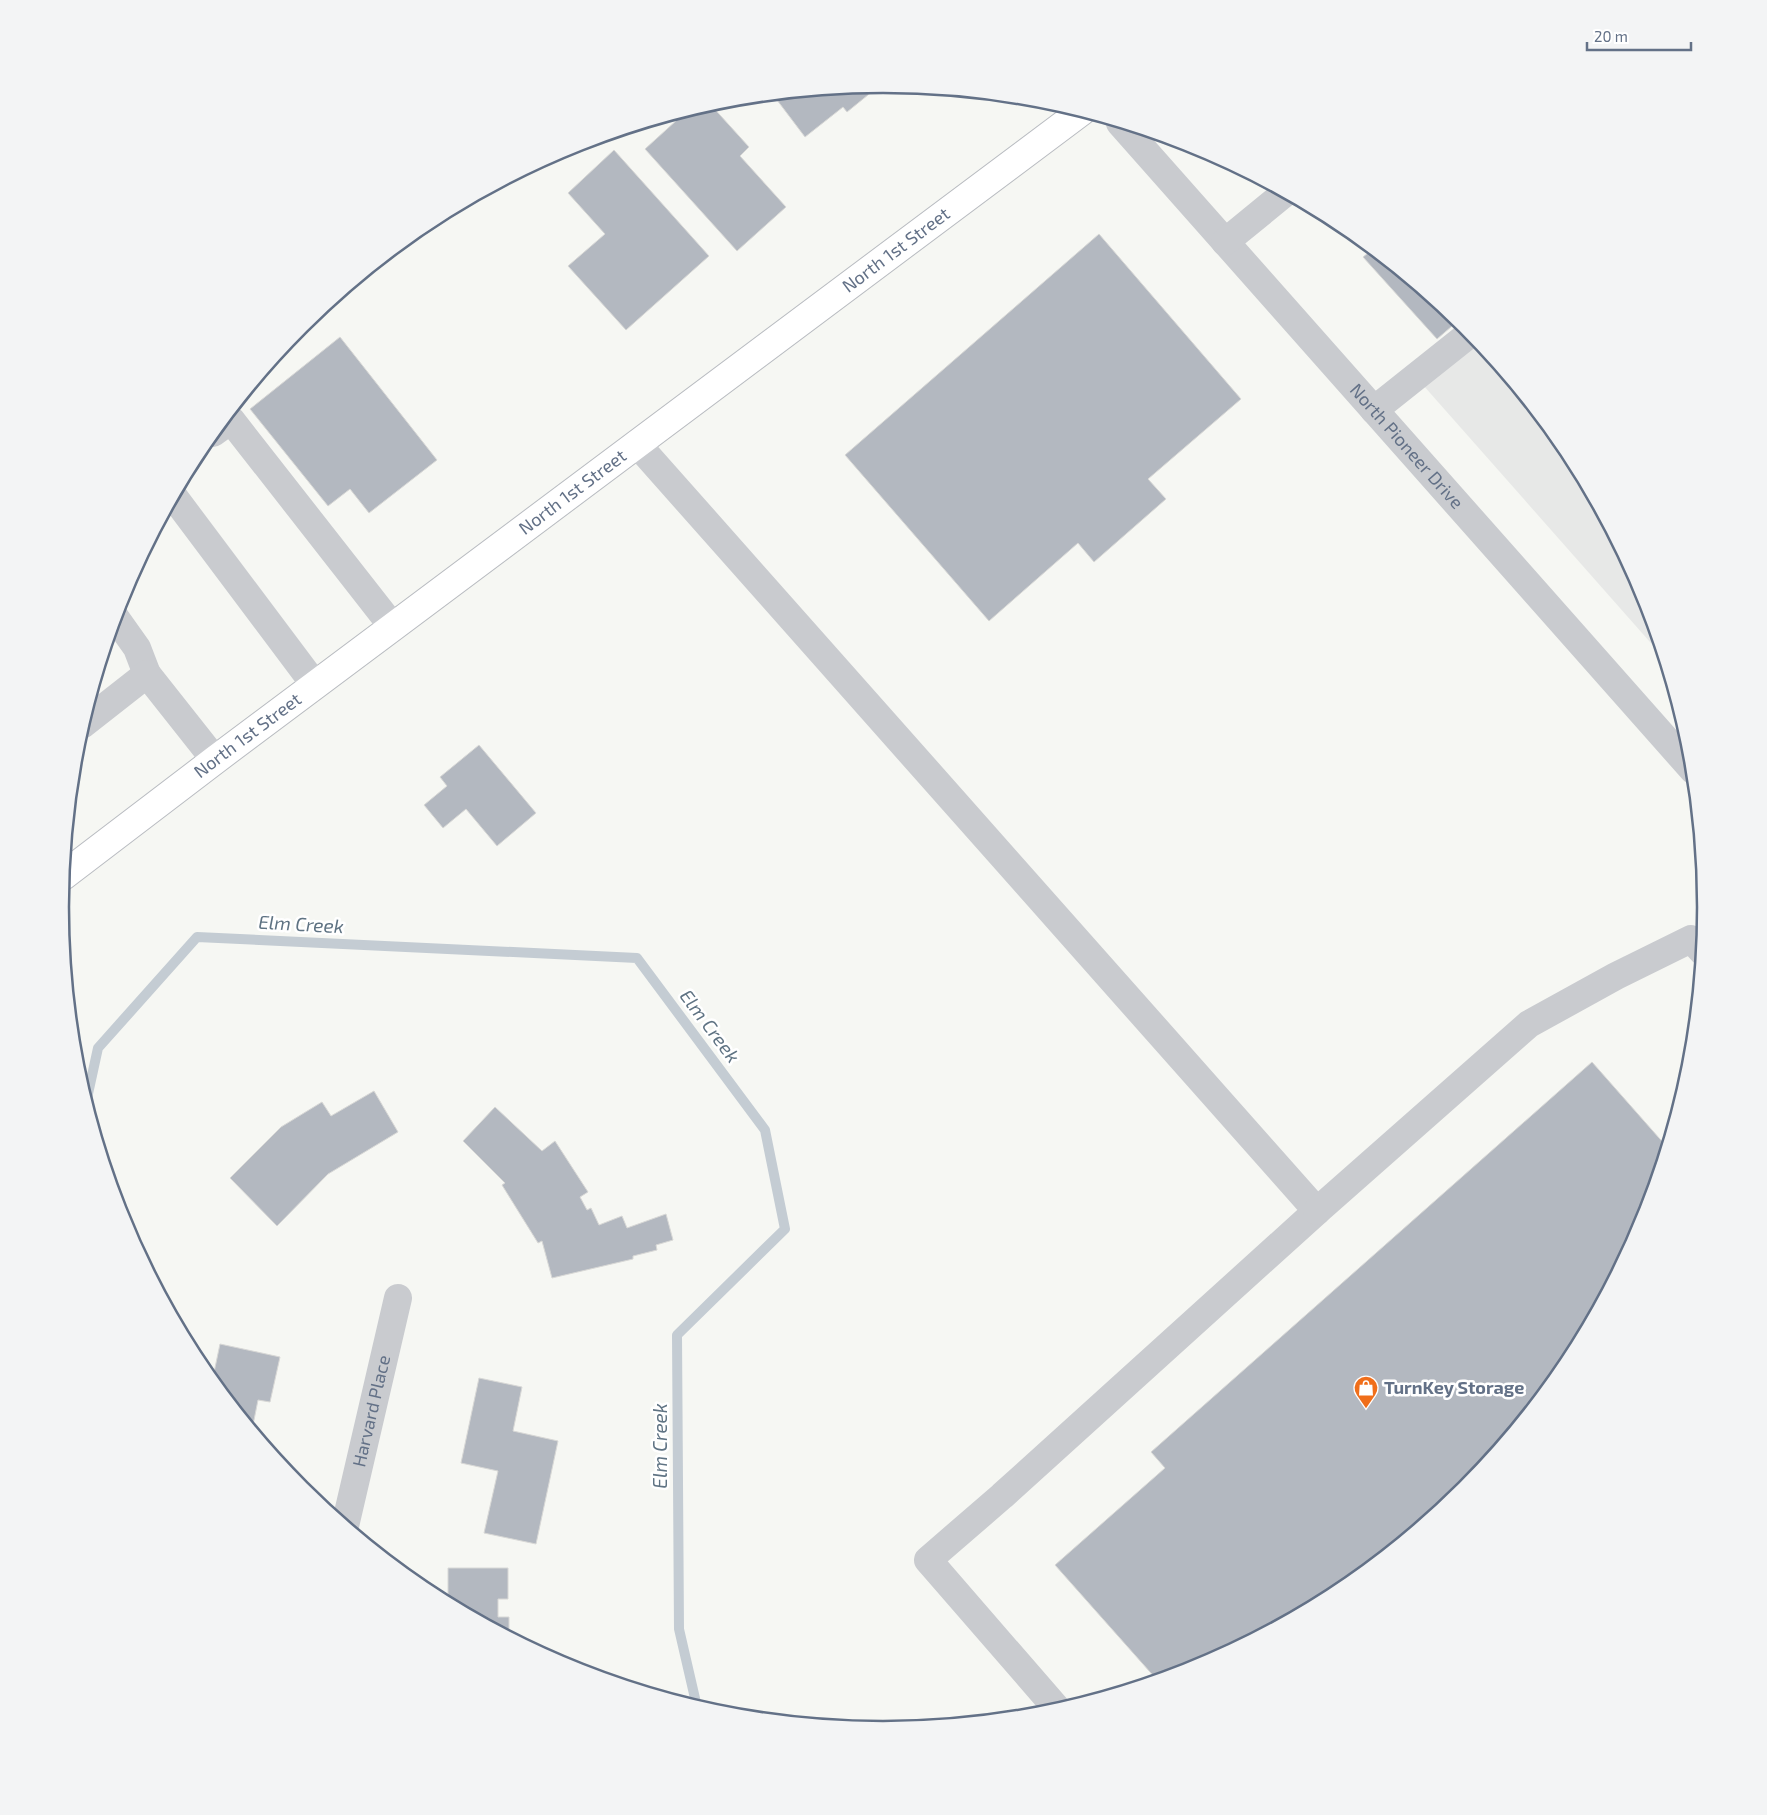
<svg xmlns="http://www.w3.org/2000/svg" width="1767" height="1815" font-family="'Exo 2',sans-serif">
<rect width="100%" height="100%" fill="#f6f7f3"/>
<path fill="#e7e8e7" d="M1479,342l89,108 76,143 21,66 -242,-274z"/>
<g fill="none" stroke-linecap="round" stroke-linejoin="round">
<path stroke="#c4ccd3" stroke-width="10" d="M86,1103l12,-55 99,-111 440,21 128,172 20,99 -108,106 2,294 18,78"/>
</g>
<path fill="#b3b8c0" stroke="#d8d8d6" d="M878,85l1,1 -32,26 -4,-5 -38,30 -28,-37 8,-6z
M710,104l39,43 -9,9 46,51 -49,44 -92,-102 43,-39z
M614,150l95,106 -83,74 -58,-64 37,-32 -37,-41z
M1099,234l142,165 -93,80 18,20 -72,63 -16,-19 -89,78 -144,-166z
M1373,249l86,71 -22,19 -74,-82z
M340,337l97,123 -68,53 -19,-24 -22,17 -78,-97z
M479,745l57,68 -39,33 -31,-37 -23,19 -19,-23 23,-19 -7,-9z
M1592,1062l75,85 -23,76 -76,142 -102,125 -125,102 -143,76 -40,13 -103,-116 110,-97 -14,-16z
M374,1091l24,41 -70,42 -51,52 -47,-48 51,-51 41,-25 9,14z
M495,1107l47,44 13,-10 33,51 -8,5 7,13 4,-2 8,17 23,-9 5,12 39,-14 7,26 -17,5 1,5 -24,6v3l-81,19 -10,-37 -4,2 -36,-58 3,-2 -42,-42z
M220,1344l60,13 -10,45 -12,-2 -6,30 -40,-48z
M479,1378l43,9 -9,44 45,10 -22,103 -52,-11 14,-62 -37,-8z
M448,1568h60v31h-10v18h11v20l-61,-33z"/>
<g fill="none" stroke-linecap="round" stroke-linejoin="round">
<defs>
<g id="major">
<path id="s3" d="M63,876l152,-116 867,-649"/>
</g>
</defs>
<use href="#major" stroke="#b9bcc1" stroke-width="30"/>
<g stroke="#c9cbcf" stroke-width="28">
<path id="s1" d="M1120,123l573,647"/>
<path d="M1225,242l60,-49"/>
<path d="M1374,410l98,-78"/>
<path d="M213,433l18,-13 162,207"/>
<path d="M637,444l680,767 -315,285 -74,64 131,151"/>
<path d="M174,497l141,188"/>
<path d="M115,617l22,31 10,26"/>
<path d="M82,725l65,-51 68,86"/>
<path d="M1317,1211l212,-187 87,-48 75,-37 12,13"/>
<path id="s2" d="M345,1526l53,-228"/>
</g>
<use href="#major" stroke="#fff" stroke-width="28"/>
</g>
<defs>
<symbol id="shop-pin" viewBox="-11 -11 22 30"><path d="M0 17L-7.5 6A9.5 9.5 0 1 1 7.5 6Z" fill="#f06e1a" stroke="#fff"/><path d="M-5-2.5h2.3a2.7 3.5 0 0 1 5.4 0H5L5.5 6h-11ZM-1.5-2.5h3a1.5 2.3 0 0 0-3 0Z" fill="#fff"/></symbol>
</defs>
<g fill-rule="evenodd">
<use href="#shop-pin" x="1352" y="1374" width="28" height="38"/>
</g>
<g text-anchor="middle" stroke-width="5" stroke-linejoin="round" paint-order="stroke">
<g font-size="18" fill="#637187" stroke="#fff">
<text dy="6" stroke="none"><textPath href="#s3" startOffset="1042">North 1st Street</textPath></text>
<text dy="6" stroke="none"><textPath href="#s1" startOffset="432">North Pioneer Drive</textPath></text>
<text dy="6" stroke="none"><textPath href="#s3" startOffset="638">North 1st Street</textPath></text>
<text dy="6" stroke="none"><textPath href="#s3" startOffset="232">North 1st Street</textPath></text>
<text dy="6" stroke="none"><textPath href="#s2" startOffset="118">Harvard Place</textPath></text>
</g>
<g font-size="18" font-weight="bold" fill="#637187" stroke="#fff" text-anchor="start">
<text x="1384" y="1394">TurnKey Storage</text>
</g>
<g font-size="19" font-style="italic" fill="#5f7383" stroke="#fff">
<text transform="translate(301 924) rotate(3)" y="7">Elm Creek</text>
<text transform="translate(710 1026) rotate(53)" y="7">Elm Creek</text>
<text transform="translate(660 1446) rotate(-90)" y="7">Elm Creek</text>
</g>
</g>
<path d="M0 0H1767V1815H0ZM69 907a814 814 0 1 1 1628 0a814 814 0 1 1-1628 0Z" fill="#f3f4f5" fill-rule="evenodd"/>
<path fill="none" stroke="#637187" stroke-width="2.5" d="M69 907a814 814 0 1 1 1628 0a814 814 0 1 1-1628 0Z"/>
<path d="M1587 42v8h104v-8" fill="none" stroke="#637187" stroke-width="2.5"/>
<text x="1594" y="42" font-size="15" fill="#637187" stroke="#ffffff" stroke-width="4" paint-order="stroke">20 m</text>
</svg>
